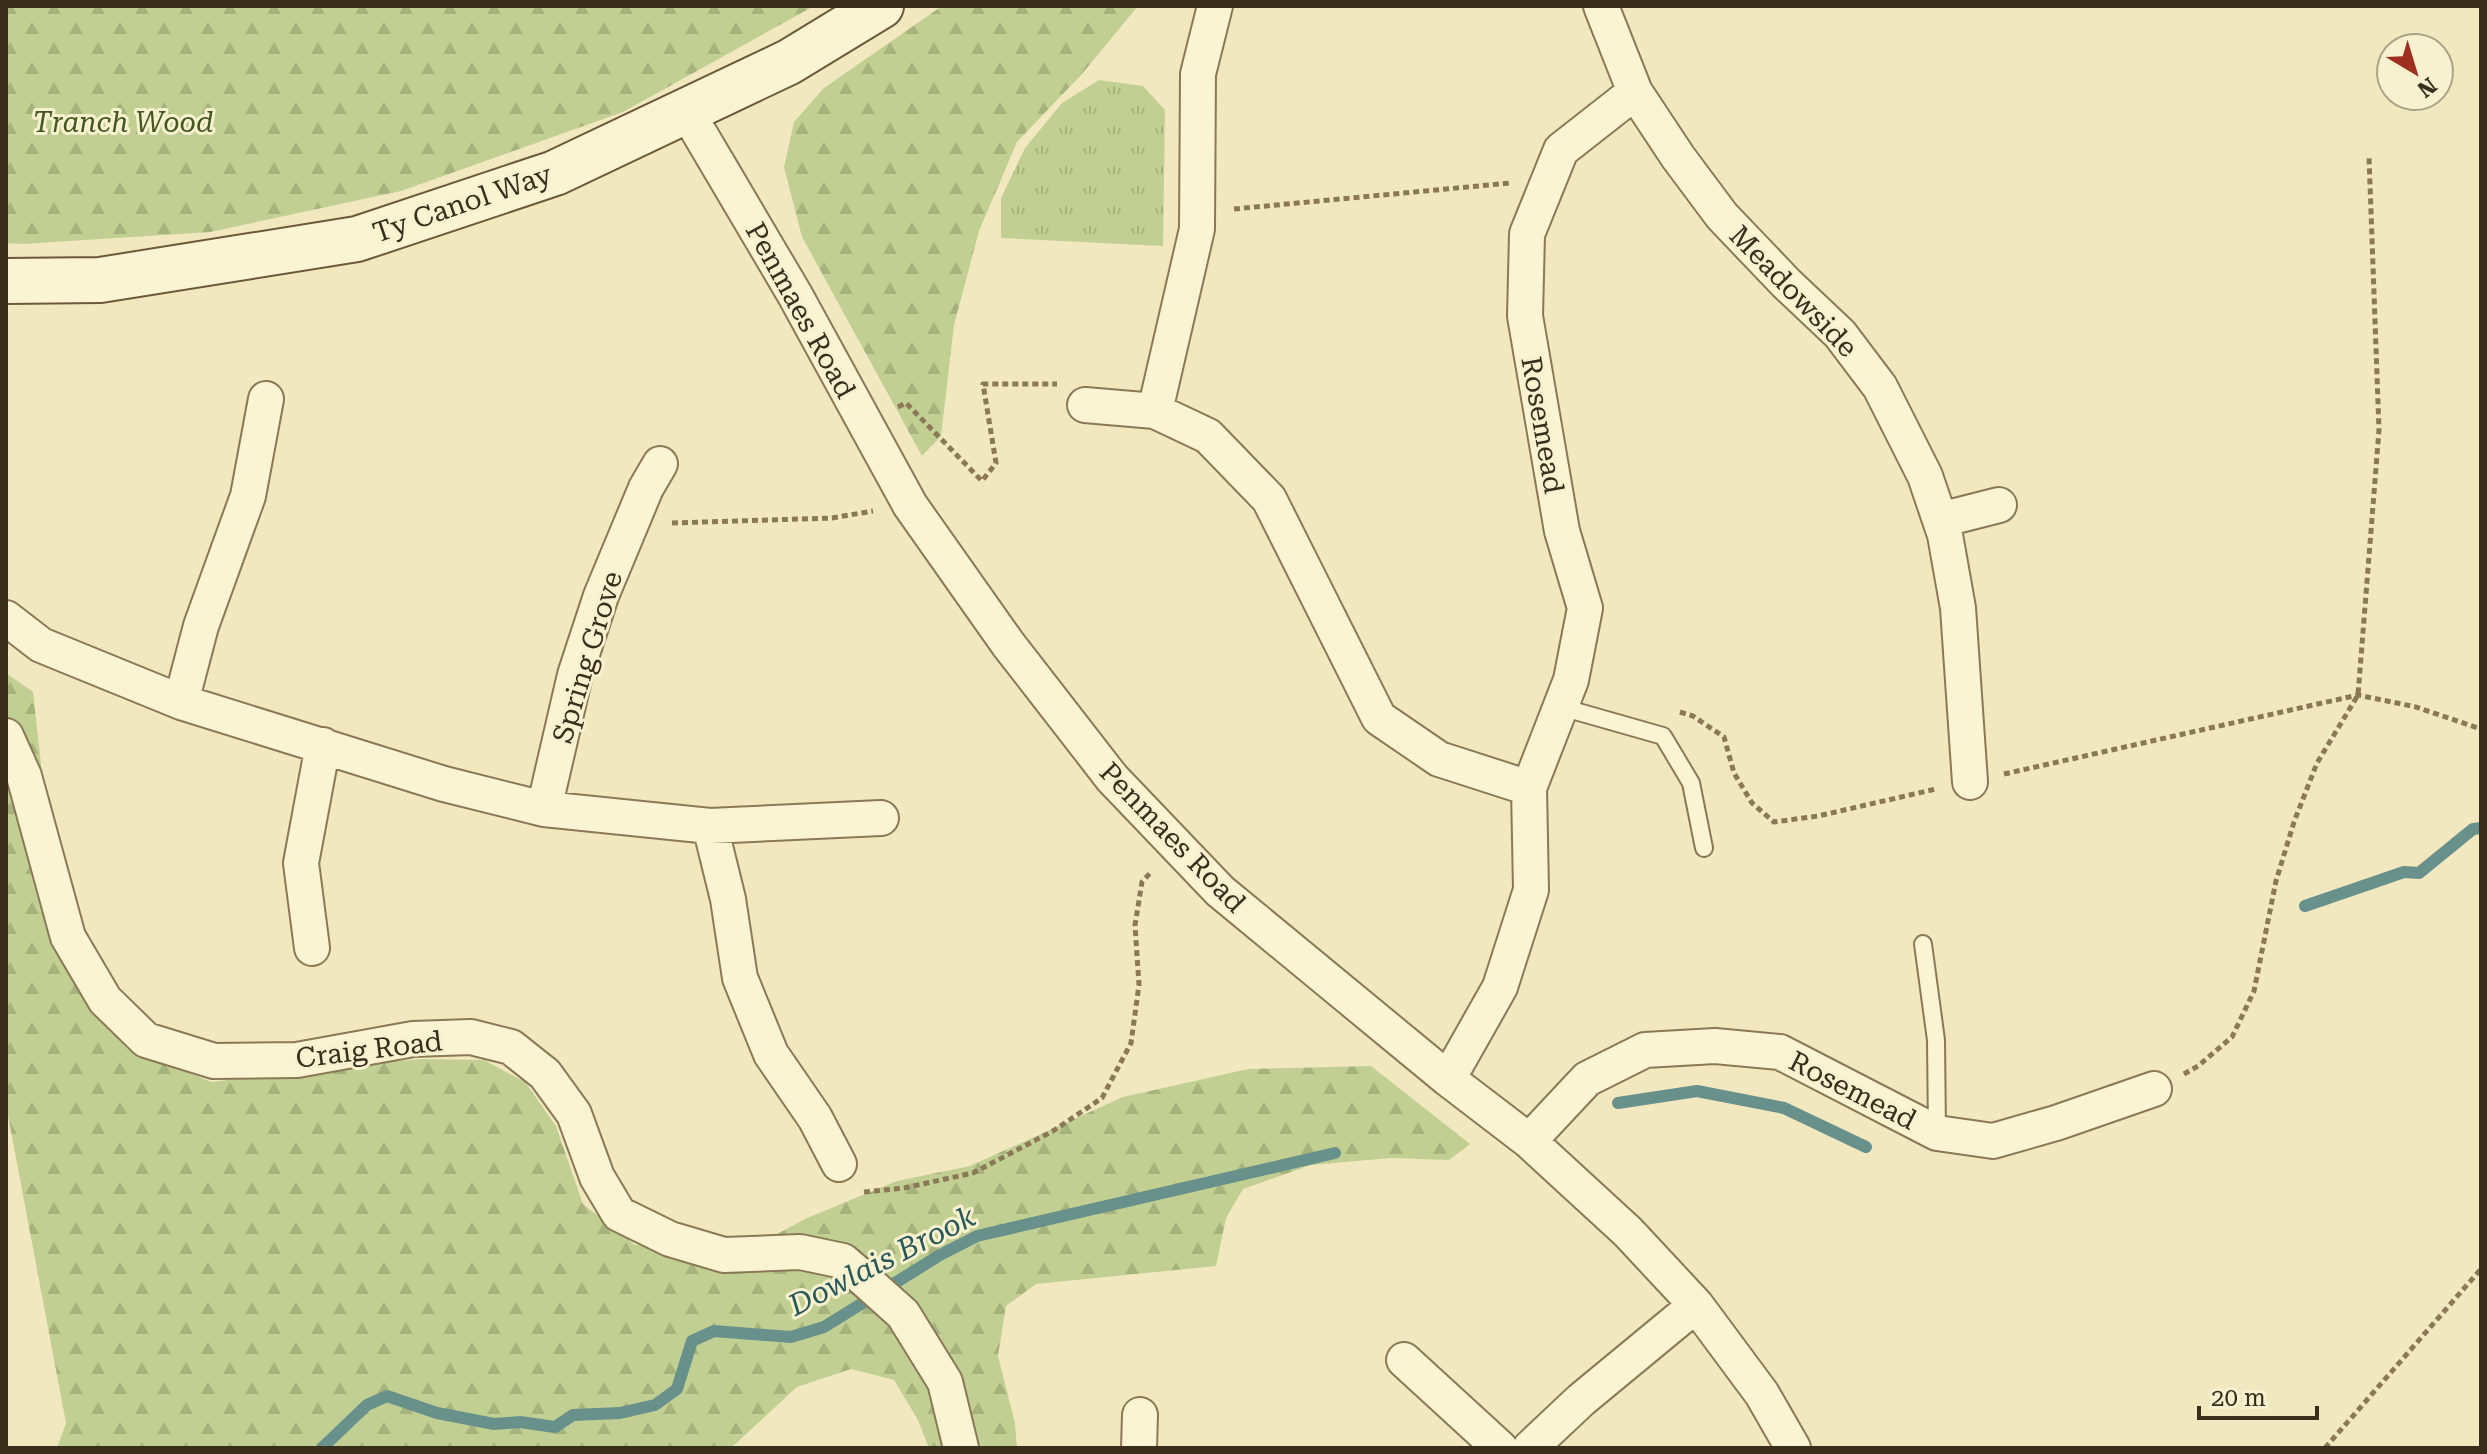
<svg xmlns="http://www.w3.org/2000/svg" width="2487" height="1454" font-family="'Roboto Serif',serif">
<defs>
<pattern id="forest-firs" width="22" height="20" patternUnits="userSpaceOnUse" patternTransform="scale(2)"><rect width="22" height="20" fill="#c1d092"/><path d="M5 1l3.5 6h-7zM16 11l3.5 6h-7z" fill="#a7b37d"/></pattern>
<pattern id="park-tufts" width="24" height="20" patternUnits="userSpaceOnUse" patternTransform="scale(2)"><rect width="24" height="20" fill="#c1d092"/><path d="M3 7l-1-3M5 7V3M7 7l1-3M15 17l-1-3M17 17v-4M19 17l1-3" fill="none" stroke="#a7b37d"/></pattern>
</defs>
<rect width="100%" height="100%" fill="#f1e8bf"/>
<path fill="url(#forest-firs)" d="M6,6h808l-191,106 -222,79 -191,41 -187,12 -17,-1z
M942,6h196l-57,69 -64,67 -38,89 -25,94 -13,111 -19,20 -120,-219 -18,-70 10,-45 30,-34z
M6,673l27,19 9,81 21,97 26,69 40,68 44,60 39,15 121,-16 89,-7 62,1 41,22 31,44 27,78 52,41 133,-6 39,-21 90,-37 73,-15 153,-69 125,-28 123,-3 99,78 -21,16 -58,-2 -80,7 -68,24 -17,29 -10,48 -180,18 -30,22 -8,50 17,67 2,25h-88l-11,-28 -24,-40 -43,-11 -54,18 -66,61h-674l9,-25 -60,-318z"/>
<path fill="url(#park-tufts)" d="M1099,80l44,6 22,24 -2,136 -162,-8v-40l24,-50 37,-45z"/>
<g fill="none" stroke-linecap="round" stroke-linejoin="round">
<path stroke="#69918b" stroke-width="12" d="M2305,906l99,-34 15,1 54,-44 8,-1
M1618,1103l79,-12 87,17 82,39
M322,1448l45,-43 20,-9 50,17 57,11 26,-2 35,5 18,-12 47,-2 35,-8 22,-16 15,-48 22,-10 77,6 33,-10 116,-72 37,-19 358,-83"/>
<defs>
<path id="lane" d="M1561,707l102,29 28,47 13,65
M1923,944l13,96 1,93"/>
<path id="street" d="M1601,6l34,86 43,65 44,59 64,67 54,51 40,53 45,89 20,59 13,73 12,174
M687,112l108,183 115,210 98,139 104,134 108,113 228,188 81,62 99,91 68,73 66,89 31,54
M1085,405l70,6 53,25 61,63 110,219 60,41 90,29
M1155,411l42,-182 1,-155 17,-68
M1940,520l59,-15
M6,618l35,27 140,57 263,82 100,25 166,17 171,-8
M181,702l20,-76 47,-130 18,-97
M6,736l18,40 44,161 37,63 41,40 68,21 83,-1 116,-21 58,-2 40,10 34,27 29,40 23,63 22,37 51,25 54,16 76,-3 43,9 22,19 38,34 42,68 16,66
M544,809l31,-134 26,-79 45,-108 14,-24
M710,826l18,73 12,79 31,76 44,64 24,46
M312,948l-11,-85 22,-118
M1448,1079l52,-92 31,-97 -2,-102 42,-108 14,-72 -23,-77 -37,-215 2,-82 34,-84 74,-58
M1529,1141l58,-62 58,-29 70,-4 65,6 157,81 56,8 63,-18 98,-34
M1404,1360l96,88
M1139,1448l1,-33
M1530,1448l51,-48 115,-95"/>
<path id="secondary" d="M6,281l94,-1 257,-41 198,-66 234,-111 92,-56"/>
</defs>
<use href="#lane" stroke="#8b7856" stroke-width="20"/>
<use href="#street" stroke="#8b7856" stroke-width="38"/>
<use href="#secondary" stroke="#6c5939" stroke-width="48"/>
<path stroke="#8b7856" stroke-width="5" stroke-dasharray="6 4" stroke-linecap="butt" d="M1234,209l276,-26
M898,407l8,-4 76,78 14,-18 -13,-79h74
M672,523l160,-5 41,-7
M1680,712l13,4 31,21 10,36 18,30 22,19 44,-6 118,-27
M2004,774l354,-79 58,12 65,22
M2184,1074l14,-8 34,-29 22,-46 22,-110 18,-59 23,-59 41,-68 21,-265 -10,-273
M864,1192l40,-4 69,-15 80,-42 49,-33 29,-55 8,-58 -4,-60 7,-43 9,-10
M2325,1448l156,-179"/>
<use href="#lane" stroke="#fbf4d2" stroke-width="16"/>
<use href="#street" stroke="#fbf4d2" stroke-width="34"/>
<use href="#secondary" stroke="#fbf4d2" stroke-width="44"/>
</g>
<g text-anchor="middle" stroke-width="6" stroke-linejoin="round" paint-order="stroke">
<g font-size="28" font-style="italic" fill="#435720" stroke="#f8f1cf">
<text x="123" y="132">Tranch Wood</text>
</g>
<g font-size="28" fill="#392d1b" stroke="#f8f1cf">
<text transform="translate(462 203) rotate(-19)" y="10">Ty Canol Way</text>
<text transform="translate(1794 291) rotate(46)" y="10">Meadowside</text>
<text transform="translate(801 310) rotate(61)" y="10">Penmaes Road</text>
<text transform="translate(1543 425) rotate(80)" y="10">Rosemead</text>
<text transform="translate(587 657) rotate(-73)" y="10">Spring Grove</text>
<text transform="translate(1173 837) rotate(46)" y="10">Penmaes Road</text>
<text transform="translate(369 1049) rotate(-7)" y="10">Craig Road</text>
<text transform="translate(1853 1090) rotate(27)" y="10">Rosemead</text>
</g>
<g font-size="30" font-style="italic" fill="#29585a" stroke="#f8f1cf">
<text transform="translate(882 1261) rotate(-27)" y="10">Dowlais Brook</text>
</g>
</g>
<rect width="2487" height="1454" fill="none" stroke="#392d1b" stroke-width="16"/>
<g transform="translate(2415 72) rotate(142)"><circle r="38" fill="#f8f1cf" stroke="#aca387" stroke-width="2"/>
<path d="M0-6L14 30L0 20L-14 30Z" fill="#9e2f21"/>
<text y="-12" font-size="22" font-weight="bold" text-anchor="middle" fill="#392d1b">N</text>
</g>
<path d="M2199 1406v12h118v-12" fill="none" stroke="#392d1b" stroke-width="4"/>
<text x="2211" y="1406" font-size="24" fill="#392d1b" stroke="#f8f1cf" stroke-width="6" paint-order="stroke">20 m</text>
</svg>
